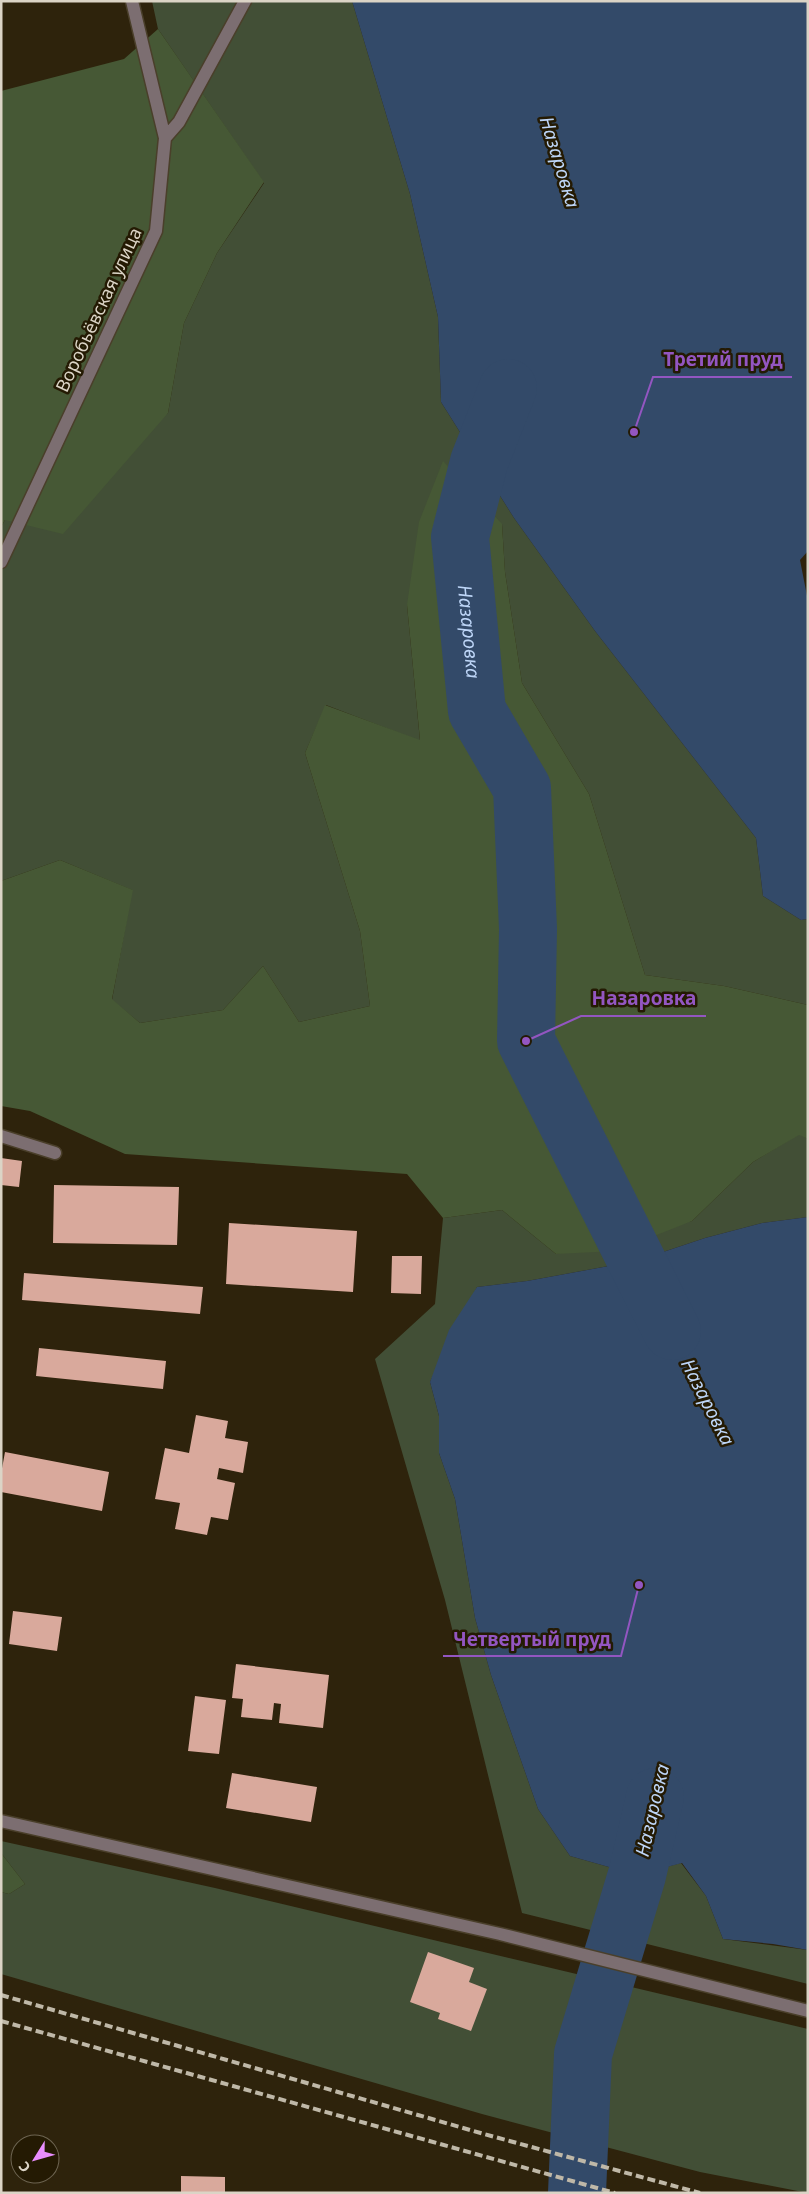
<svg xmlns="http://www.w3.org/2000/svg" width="809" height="2194" font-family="'Noto Sans',sans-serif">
<rect width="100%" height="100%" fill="#2e230c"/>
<path fill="#424f36" d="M152,1h200l58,193 28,123 3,85 73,116 81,113 161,207 7,58 38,24 7,-1v86l-84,-19 -79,-11 -56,-181 -67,-111 -17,-111 -3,-48 -95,81 13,136 -94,-36 -21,48 55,178 10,75 -71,16 -36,-56 -40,44 -83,13 -28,-23 20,-110 -72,-30 -59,21v-354l4,-7 163,-107 16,-90 33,-70 47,-70 -106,-154z
M799,1134l9,5v78l-46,6 -57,15 -69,23 -109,20 -50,6 -47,95 9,34v37l16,46 20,119 16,57 47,134 32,47 67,19 44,-12 25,33 17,43 85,11v34l-286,-71 -77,-313 -70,-241 60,-55 8,-86 59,-8 54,44 136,-33 61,-59z
M1,1841l214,47 593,141v164l-108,-21 -218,-58 -481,-140v-82l8,2 16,-10 -24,-31z"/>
<path fill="#465835" d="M158,29l106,153 -47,71 -33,70 -16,90 -105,121 -58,-14 -4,7v-436l123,-32z
M443,461l59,63 3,48 17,111 67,111 56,181 79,11 84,19v134l-9,-4 -46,27 -61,59 -76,30 -60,3 -54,-44 -59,8 -36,-44 -282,-20 -95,-43 -29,-5v-225l59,-21 73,30 -21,109 28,24 83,-13 40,-44 36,56 71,-16 -10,-75 -55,-178 20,-48 95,35 -13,-135 12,-83z
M1,1853l24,31 -16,10 -8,-2z"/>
<path fill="#334a69" d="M352,1h456v550l-8,9 8,41v318l-7,1 -38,-24 -7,-58 -161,-207 -81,-113 -73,-116 -3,-85 -28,-123z
M808,1217v733l-35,-6 -50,-5 -17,-43 -24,-33 -45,12 -67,-19 -32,-47 -47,-134 -16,-57 -20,-119 -16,-46v-37l-9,-34 19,-52 28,-43 50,-6 109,-20 69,-23 57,-15z"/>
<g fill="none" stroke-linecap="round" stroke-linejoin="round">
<g stroke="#334a69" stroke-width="58">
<path id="s1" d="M508,388l-29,74 -19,75 17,174 45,77 6,141 -2,112 146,290"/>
<path d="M577,2193l6,-139 54,-179 18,-78"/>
</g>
</g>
<path fill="#d9a99c" d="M1,1158l21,3 -3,26 -18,-2z
M54,1185l125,2 -2,58 -124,-2z
M229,1223l128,8 -4,61 -127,-8z
M392,1256h30l-1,38 -30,-1z
M24,1273l179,14 -3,27 -178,-14z
M39,1348l127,13 -3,28 -127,-13z
M196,1415l32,6 -3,17 23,4 -5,31 -24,-5 -2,11 18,4 -7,37 -17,-3 -4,18 -32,-6 5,-26 -25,-4 10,-51 24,5z
M5,1452l104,20 -7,39 -101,-19v-18z
M13,1611l49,6 -5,34 -48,-7z
M236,1664l93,11 -6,53 -44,-5 2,-19 -7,-1 -2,17 -31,-3 2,-18 -11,-1z
M195,1696l31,4 -7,54 -31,-3z
M232,1773l85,14 -6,35 -85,-14z
M428,1952l46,16 -5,14 18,7 -16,42 -33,-12 2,-6 -30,-11z
M181,2176l44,1v16h-44z"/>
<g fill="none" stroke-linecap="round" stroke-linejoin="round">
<defs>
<path id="minor" d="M165,138l14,-16 66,-121
M1,562l155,-331 9,-93 -33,-137
M1,1136l54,17
M1,1821l499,113 308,77"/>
</defs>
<use href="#minor" stroke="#4a3f2a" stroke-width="15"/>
<use href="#minor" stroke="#7c6e71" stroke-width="12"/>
<path stroke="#bfb8a8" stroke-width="4" stroke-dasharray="8 4" stroke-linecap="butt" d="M1,1995l483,139 216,59
M1,2021l614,172"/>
</g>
<g text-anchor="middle" stroke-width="5" stroke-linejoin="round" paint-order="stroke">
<g font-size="18" fill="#dbd4c6" stroke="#241a03">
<text transform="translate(99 310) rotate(-65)" y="6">Воробьёвская улица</text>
</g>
<g font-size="19" font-style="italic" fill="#bdd5f7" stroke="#241a03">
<text transform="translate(560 162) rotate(73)" y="7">Назаровка</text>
<text dy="7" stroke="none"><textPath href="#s1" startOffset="252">Назаровка</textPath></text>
<text transform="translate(708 1402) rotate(63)" y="7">Назаровка</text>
<text transform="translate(652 1810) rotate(-77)" y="7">Назаровка</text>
</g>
</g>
<path fill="none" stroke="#9356c1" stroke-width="2" d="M634 432L653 377H792M526 1041L581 1016H706M639 1585L621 1656H443"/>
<g fill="#9356c1" stroke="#241a03" stroke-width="2">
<circle cx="634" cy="432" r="5"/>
<circle cx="526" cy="1041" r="5"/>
<circle cx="639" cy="1585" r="5"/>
</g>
<g font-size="19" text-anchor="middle" font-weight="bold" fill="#9356c1" stroke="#241a03" stroke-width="5" stroke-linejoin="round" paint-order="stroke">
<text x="723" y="366">Третий пруд</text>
<text x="644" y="1005">Назаровка</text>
<text x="532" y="1646">Четвертый пруд</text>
</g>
<rect width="809" height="2194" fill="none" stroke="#dbd4c6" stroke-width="5"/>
<g transform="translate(35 2159) rotate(233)"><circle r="24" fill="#241a03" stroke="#6d6451"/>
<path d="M0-4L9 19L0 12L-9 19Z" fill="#e98dfe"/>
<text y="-8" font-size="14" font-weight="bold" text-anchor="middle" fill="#dbd4c6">С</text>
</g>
</svg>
